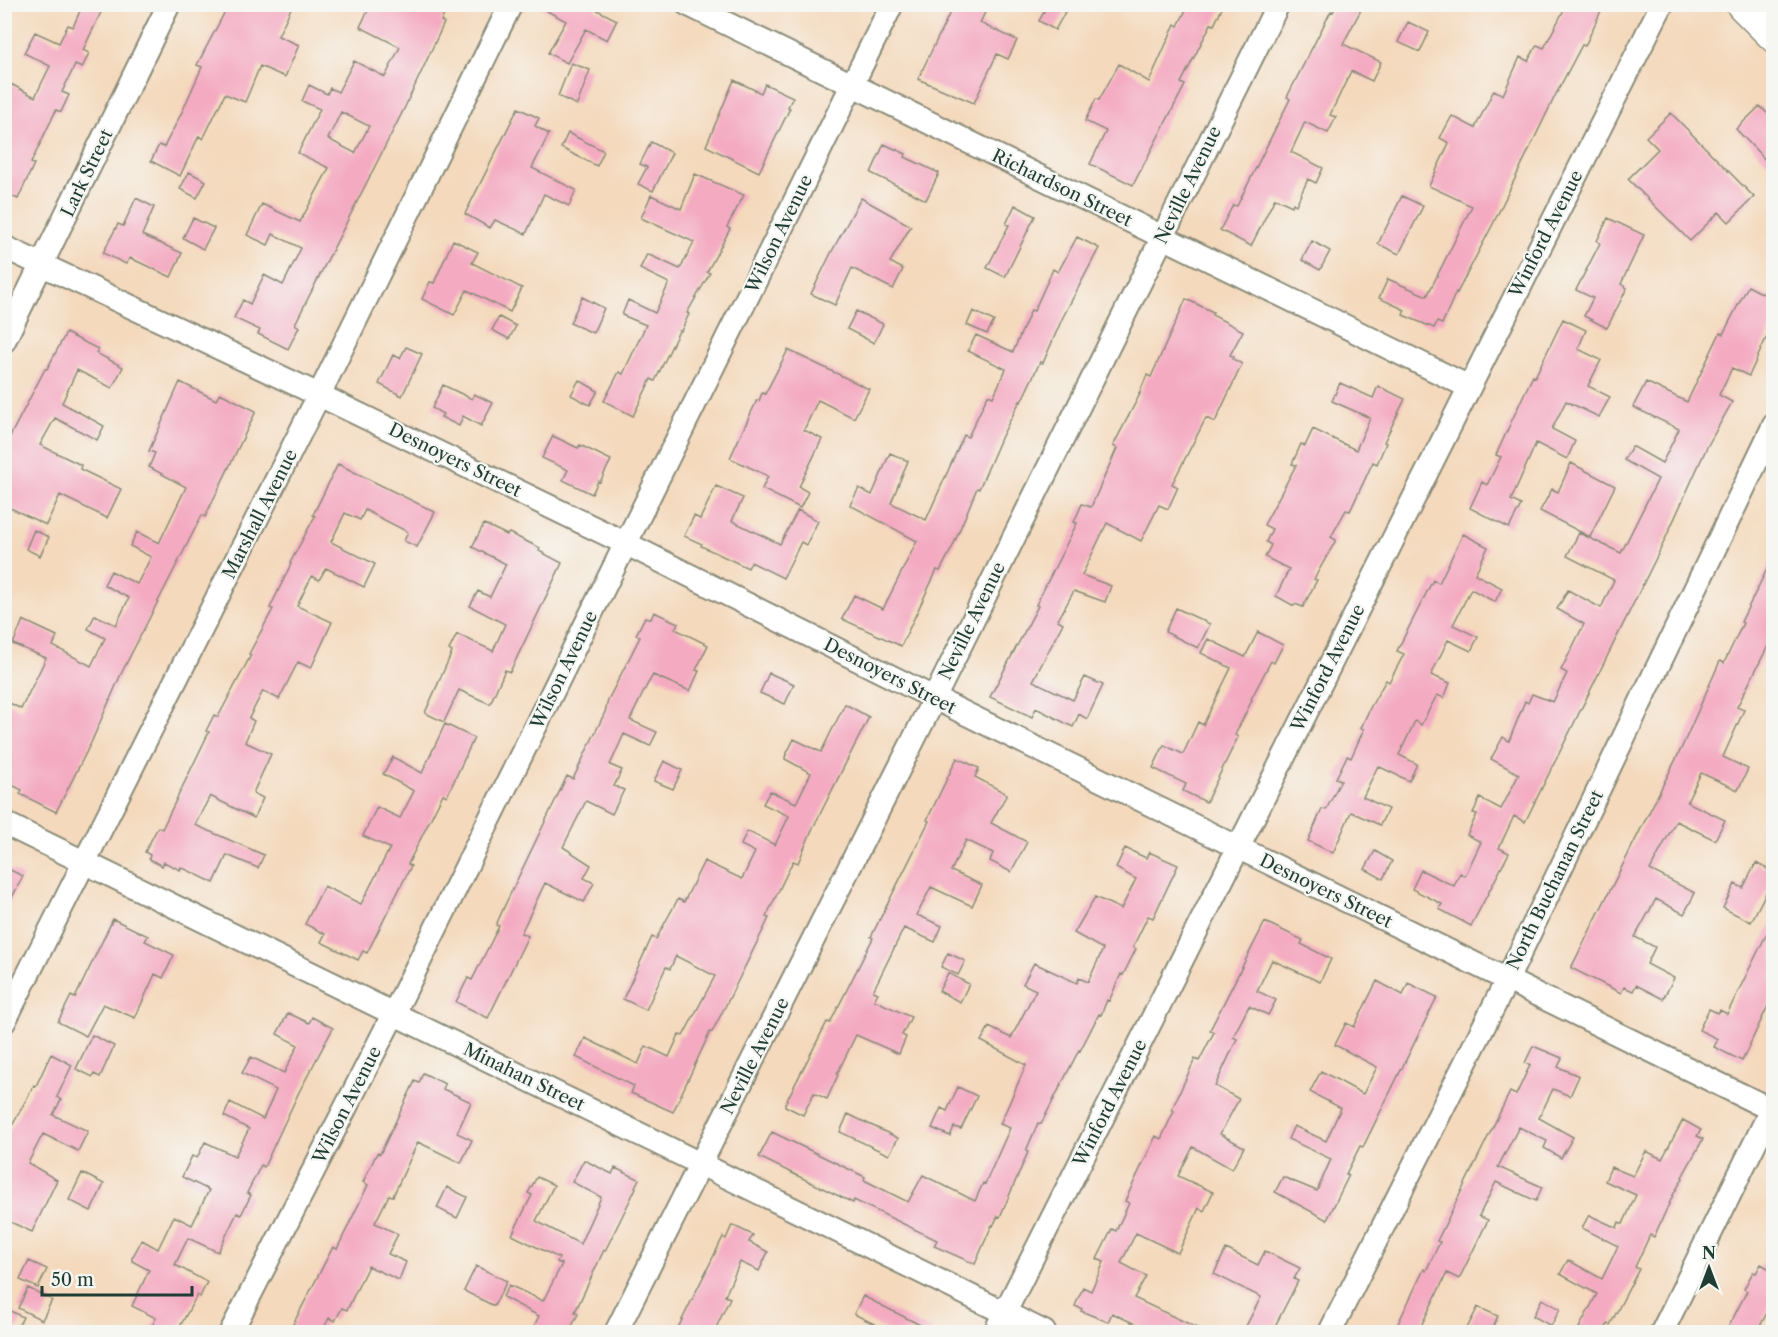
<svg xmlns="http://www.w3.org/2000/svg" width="1778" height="1337" font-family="'Libre Caslon Text',serif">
<rect width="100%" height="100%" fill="#f6f6f2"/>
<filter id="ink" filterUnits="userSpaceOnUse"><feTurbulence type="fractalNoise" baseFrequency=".0167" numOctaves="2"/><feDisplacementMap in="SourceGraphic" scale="12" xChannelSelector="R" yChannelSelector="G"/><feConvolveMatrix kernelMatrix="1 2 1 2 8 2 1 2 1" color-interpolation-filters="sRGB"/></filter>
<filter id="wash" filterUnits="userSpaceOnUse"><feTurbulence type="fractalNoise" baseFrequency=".008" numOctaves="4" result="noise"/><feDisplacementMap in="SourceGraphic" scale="24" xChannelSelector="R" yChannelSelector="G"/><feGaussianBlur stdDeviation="1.35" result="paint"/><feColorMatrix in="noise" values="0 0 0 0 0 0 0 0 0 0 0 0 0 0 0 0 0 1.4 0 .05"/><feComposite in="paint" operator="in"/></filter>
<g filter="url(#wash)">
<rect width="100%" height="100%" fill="#f4d9bc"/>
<g id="blocks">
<path fill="#f4abc2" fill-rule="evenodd" d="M83,4h22l-22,46 6,3 -7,15 -7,-3 -13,27 7,3 -8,17 -5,-2 -25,53 3,1 -16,35 -14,-6v-98l7,-11 24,13 15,-31 -26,-13 11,-21 24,11 9,-18 5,2z
M229,4h64l-15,32 21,9 -14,32 -25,-11 -15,36 -20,-8 -22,45 -4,-3 -19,40 -29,-15 8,-16 5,2 18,-35 20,-45 -5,-2z
M371,4h78l-8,17 3,2 -39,84 -110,217 4,3 -11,22 -30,-15 2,-4 -26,-12 9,-18 7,4 14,-29 19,10 18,-37 -28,-14 -5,11 -21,-10 15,-31 38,18 29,-54 -31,-15 22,-44 -18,-8 7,-16 18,9 3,-6 8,4 16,-31 31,16 15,-30 -40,-20zM341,112l28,14 -14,27 -27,-14z
M534,4h63l-2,5 22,11 -10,20 -21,-11 -19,34 -19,-10 18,-32z
M954,4h35l-9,19 37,17 -9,19 -11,-5 -23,49 -56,-24z
M1048,4l17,8 -10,18 -16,-9z
M1189,4h35l-10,21 -3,-1 -30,59 4,2 -52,100 -43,-21 16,-33 -21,-10 11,-22 3,1 20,-36 30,18 26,-58 3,2z
M1337,4h27l-21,40 38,18 -9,19 -21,-10 -21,44 6,2 -8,16 -23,-11 -14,30 32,16 -7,15 -8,-4 -12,26 -3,-2 -1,3 -17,-8 -24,48 -31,-16 13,-25 4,1 53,-107 -3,-2 44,-86 2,1z
M1567,4h37l-19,42 -3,-1 -27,51 -62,128 -36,69 -1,-1 -14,32 -5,-2 -3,6 -31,-13 2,-5 -26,-12 9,-19 39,17 45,-90 -43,-20 20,-43 -9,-5 12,-22 23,12 19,-38 9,5 17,-38 8,4 9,-16 7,3z
M1408,22l21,10 -9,20 -22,-10z
M571,63l19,7 -13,35 -19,-9z
M734,80l27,13 4,-9 28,13 -5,10 2,1 -31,64 -53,-26z
M1760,106l13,13v49l-37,-39z
M518,108l21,10 -4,8 14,8 -17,34 44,22 -7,16 -25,-12 -18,40 -31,-14 -5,8 -25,-14z
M1671,113l83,84 -25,25 -10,-10 -29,29 -62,-62 30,-30 -12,-12z
M568,133l36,18 -7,15 -36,-18z
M651,142l21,11 -19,38 -15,-7 9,-17 -7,-3z
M884,144l22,10 -1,3 34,16 -13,27 -55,-27z
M189,172l17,9 -9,17 -17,-9z
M695,174l49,21 -17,32 3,2 -23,43 3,1 -23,40 2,1 -8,17h-2l-24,50 -4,-2 -18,37 -29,-15 15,-29 4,2 23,-49 -24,-10 6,-15 27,13 14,-30 -29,-14 7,-15 33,15 14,-27 -53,-24 10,-23 30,14z
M1402,196l21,10 -24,48 -21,-10z
M136,198l18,9 -12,28 40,18 -11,24 -41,-19 -4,6 -23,-11 15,-29 5,2z
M861,198l50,28 -21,36 13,7 -10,20 -41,-21 -17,37 -24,-11 20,-41z
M1015,205l20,11 -30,61 -18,-9 22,-43 -3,-1z
M193,218l21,10 -11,21 -20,-11z
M1608,218l36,17 -23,49 6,4 -20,40 -23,-12 9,-18 -17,-8 24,-47 -3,-2z
M1077,237l22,11 -37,71 -19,44 -3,-1 -19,40 -1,-1 -18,35 -23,53 -2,-1 -24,58 -13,25 -3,-1 -36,76 -59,-27 12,-24 29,14 34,-68 -67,-36 9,-17 13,7 18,-42 18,8 -17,42 35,17 38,-85 4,2 20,-42 5,2 13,-28 -38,-18 8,-16 37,17 18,-42 3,1 19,-42 5,3z
M453,240l25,12 -6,11 50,25 -12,24 -43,-22 -13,25 -32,-16 8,-17 4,1z
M1312,241l18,10 -10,19 -18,-10z
M1748,286l25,13v24l-24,53 -17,-8 -13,27 13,7 -25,45 -45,99 -137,276 -11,-6 -15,32 10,5 -38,73 -32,-17 3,-5 -30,-15 9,-19 33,16 6,-13 5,3 16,-34 -14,-7 10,-21 -4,-1 7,-15 21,11 18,-35 -28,-15 12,-22 6,4 16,-40 3,2 4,-9 21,8 14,-29 -6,-3 23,-46 -27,-15 11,-19 33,18 13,-28 -47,-24 12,-23 42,20 37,-74 -34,-19 8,-14 30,17 17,-34 -46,-22 13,-25 41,20 33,-69 3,1z
M582,297l22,11 -11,25 -23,-10z
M1186,299l27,13 -1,3 31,16 -13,24 4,2 -1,2 9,5 -27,58 -9,-4 -34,66 6,3 -10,22 -9,-4 -18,36 -34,-18 -25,52 29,11 -6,16 -31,-11 -16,29 5,3 -30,58 40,19 12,-23 18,8 -16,34 -8,-5 -6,13 -37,-19 -4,9 -42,-20 48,-91 -2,-1 41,-82 -3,-1 8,-18 9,3 26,-59 -4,-2 27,-52h-1l8,-19 4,2z
M856,311l27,13 -9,19 -27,-14z
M973,311l21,10 -7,13 -20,-9z
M499,317l17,9 -7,13 -17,-9z
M1563,319l23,11 -8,19 23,11 -13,26 22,11 -11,20 -33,-16 -14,28 23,12 -8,18 -31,-16 -25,57 10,5 -12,23 -39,-20 12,-26 5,3 14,-28 -5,-2 28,-61 9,-18 2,1z
M66,333l32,16 -2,4 27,14 -11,21 -35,-18 -15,33 42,23 -7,14 -42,-22 -15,27 41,20 -1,4 41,20 -14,29 -47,-23 -14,30 -42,-20v-57l41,-79h2z
M406,347l16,7 -20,42 -23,-12 14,-29 7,3z
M788,350l81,39 -15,29 -36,-18 -14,30 18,9 -23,48 9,5 -8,16 -38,-19 6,-13 -38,-18 27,-58 2,1 3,-8 3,1z
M579,380l19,11 -8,14 -19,-10z
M180,382l36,18 4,-7 36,18 -51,106 -3,-2 -81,159 -30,69 -35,69 -36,-18 2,-4 -18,-9v-81l17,9 25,-51 -33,-14 10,-24 34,16 -4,10 38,20 14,-28 -17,-9 7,-14 21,10 13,-27 -25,-13 7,-14 26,13 14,-27 -21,-11 7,-14 22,11 27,-56 -37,-20 6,-14 -6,-2z
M1340,383l33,15 5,-12 27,13 -21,43 2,1 -9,21 -4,-2 -23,49 -4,-1 -15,27 5,3 -22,39 3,1 -14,27 -8,-3 -1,2 -18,-10 13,-27 -24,-12 6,-12 -5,-3 6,-13 -8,-4 32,-60 -4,-1 9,-20 4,2 8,-17 43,21 14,-32 -38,-17z
M443,385l29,14 2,-5 19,9 -12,23 -18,-10 -4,10 -18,-9 2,-3 -11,-6z
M553,436l25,12 2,-3 31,15 -11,22 -2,-1 -6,13 -29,-14 5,-10 -26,-12z
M1571,463l44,23 -25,51 -50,-26 12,-22 6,3z
M338,464l97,48 -18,35 -13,-6 4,-9 -43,-22 -5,10 -15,-7 -14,29 44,22 -11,23 -38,-19 -7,12 -7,-4 -15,30 35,16 -21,46 -13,-6 -19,37 -16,-8 -14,27 5,3 -9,21 26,12 -18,39 10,5 -9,20 -44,-22 -15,29 69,30 -6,13 -31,-13 -13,28 -33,-16 -1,3 -16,-8 -2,4 -13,-7 1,-4 -5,-3 13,-25 4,2 47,-97 -3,-1 8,-16 4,2 33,-62 -2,-1 24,-45 -3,-1 21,-44 -1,-1 25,-47 -2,-1z
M716,486l27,12 -11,23 48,23 18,-34 20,11 -12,24 -5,-3 -18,36 -32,-16 -3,6 -47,-22 1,-2 -18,-8 10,-20 6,3z
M484,524l23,11 2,-2 31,15 -1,3 23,12 -52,109 -5,-2 -15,34 -31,-14 -15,32 -19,-9 27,-61 -3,-2 8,-16 36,17 12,-27 -35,-18 8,-15 12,6 16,-33 -34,-17z
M34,530l15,7 -9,19 -14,-7z
M1463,534l25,13 -13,27 27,14 -7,14 -24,-13 -18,36 25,12 -7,14 -23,-11 -17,35 19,8 -6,15 -7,-3 -16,30 -6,-4 -16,34 18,9 -8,17 -31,-15 -15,31 25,12 -8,16 -29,-13 -18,41 -25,-12 14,-32 4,1 15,-30 -5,-2 11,-22 4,2 13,-29 -3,-1 9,-20 16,-28 3,2 15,-28 -7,-3 36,-71 6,3z
M1773,557v79l-36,71 7,3 -21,47 25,12 -10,21 -37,-17 -14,29 38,18 -10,20 -39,-19 -26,49 45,23 -11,21 -28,-15 -21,38 20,10 -8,17 27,14 -11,21 -27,-14 -3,6 -9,-4 -3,6 -50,-25 111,-221 38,-86 4,2 19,-40 -2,-1z
M1176,608l34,16 -12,24 -33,-16z
M654,612l24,11 -3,6 33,16 -12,25 3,1 -9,20 -37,-16 -6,10 -17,35 27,12 -7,14 -26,-12 -14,31 12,5 -8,16 10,4 -12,24 -26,-13 -23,46 28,18 -7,13 10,5 -10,19 -39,-19 -24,50 7,3 -40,82 -32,-16 12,-24 4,2 27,-54 -3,-1 9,-20 62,-129 6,3 32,-67 3,-12 32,-63 -4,-2 9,-18 6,2z
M1258,632l25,13 -9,18 -3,-2 -20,38 1,1 -17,35 3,2 -32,65 -23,-11 3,-7 -33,-16 11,-23 19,9 15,-32 5,3 28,-57 -30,-15 7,-14 37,18z
M769,673l25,11 -9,20 -25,-11z
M845,704l24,13 -58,115 -13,31 -5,-2 -27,56 3,1 -43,87 -14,27h-2l-37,80 -42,-19 3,-7 -58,-29 9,-19 53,26 8,-18 23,11 10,-22 4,1 32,-60 -39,-20 -6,13 -4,-2 -20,43 -23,-11 29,-62 4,2 22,-40 6,3 20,-41 38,18 13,-27 -14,-7 6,-14 28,14 14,-29 -26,-12 7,-13 26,12 15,-30 -26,-14v-2l9,-18 27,13z
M445,724l29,14 -27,58 -4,-2 -35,70 3,2 -44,87 -4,-2 -5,9 -37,-18 4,-8 -20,-10 19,-38 37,18 29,-56 -27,-12 14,-29 23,11 14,-27 -31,-17 10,-17 29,16z
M957,758l22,10 -4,9 32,17 -16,29 36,19 -16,30 -21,-11 3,-8 -27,-13 -15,31 31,14 -10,21 -41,-19 -14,28 25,11 -7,16 -31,-14 -31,63 5,2 -4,7 37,17 -9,18 4,2 -7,17 -43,-19 -19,39 1,1 -11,24 -13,-6 -11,22 -18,-9v-2l42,-82 3,1 43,-85 -2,-1 58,-116 -2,-1z
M664,761l18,9 -9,19 -19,-8z
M1125,848l21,10 3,-6 29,13 -25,53 -5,-2 -15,31 3,2 -13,26 -2,-1 -12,27 -2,-1 -6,15 -2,-1 -19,37 -1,-1 -38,74 -3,-1 -12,28 2,1 -28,65 -2,-1 -5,10 -1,-1 -17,39 -41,-18 3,-6 -83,-40 -1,3 -94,-46 13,-25 93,45 -1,3 44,22 15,-27 52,26 8,-18 2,1 25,-56 -10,-4 26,-59 -45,-24 8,-14 22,11 25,-48 -13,-6 11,-21 43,20 2,-5 9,4 15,-33 -29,-16 21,-36 26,12 15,-30 -20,-11z
M1375,851l17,10 -9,18 -18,-10z
M1756,863l17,9v7l-22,43 -28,-14 12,-24 8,4z
M4,867l19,9 -19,37z
M113,919l35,17 -3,5 29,14 -11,23 -8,-4 -20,44 -32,-14 -17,32 -28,-14 13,-26 4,2z
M1773,921v74l-31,66 -28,-14 4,-8 -19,-9 10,-21 9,4 2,-3 7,4z
M1265,922l38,18 -2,4 30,15 -11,23 -48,-22 -15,31 19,9 -8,15 -19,-9 -16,31 4,2 -22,47 24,13 -19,35 24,13 -12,22 -39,-22 -15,29 35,16 -9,19 -5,-3 -21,45 -42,-20 -15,30 25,13 -12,22 72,34h-54l-40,-19 -4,9 -27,-11 1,-2 -7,-3 8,-19 8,4 13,-29 -7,-3 15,-30 4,2 13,-28 -4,-2 16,-34 15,-31 5,3 13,-28 -2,-2 23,-50 4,2 15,-29 -4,-2z
M948,953l17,8 -7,14 -17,-8z
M948,973l21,11 -9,18 -21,-11z
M1377,981l26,14 5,-12 29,14 -74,150 -3,-1 -14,28 3,1 -22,45 -52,-28 8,-15 34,14 14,-32 -43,-20 6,-13 32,15 15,-33 -31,-16 11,-21 42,23 14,-27 -42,-22 11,-22 8,4z
M288,1013l21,10 3,-6 21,11 -34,64 -35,75 -3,-2 -14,28 4,2 -10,20 -4,-2 -19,39 -30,-14 -13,27 32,17 -7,15 -3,-2 -20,37h-28l7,-14 -24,-12 17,-36 -17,-9v-3l10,-18 16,9 16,-33 18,9 17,-35 -27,-13 10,-21 5,2 8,-16 30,14 14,-27 -25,-13 6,-14 33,17 13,-29 -34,-17 9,-16 33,16 14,-28 -21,-11z
M92,1035l22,11 -14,31 -6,-3 -1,3 -17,-8z
M1533,1046l29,12 -4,9 21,9 -9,20 -17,-7 -14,29 34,19 -12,21 -17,-10 3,-7 -28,-14 -21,40 44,20 -6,14 -40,-19 -17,34 9,4 -29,59 -12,-6 -29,59h-24l30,-63 2,2 14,-29 -3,-1 73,-149 6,3 14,-30 -5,-2z
M51,1054l21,11 -15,32 4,3 -8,15 35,16 -10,20 -35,-17 -15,29 29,17 -25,52 -28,-13v-78l30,-56 2,1z
M423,1073l22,11 -2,5 28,13 -14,31 15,7 -11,23 -43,-21 -25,54 -4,-1 -14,28 23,11 -10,20 18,8 -7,18 -31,-14 -21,44 -5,-2 -7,13 -6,-3 -7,14h-33l44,-85 4,2 31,-64 -5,-3 14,-29 3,1 35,-73 4,2z
M958,1087l19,9 -16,33 -7,-2 -4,9 -18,-8 9,-20 6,3z
M848,1114l50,24 -9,17 -49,-23z
M1683,1120l18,10 -4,6 6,3 -21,38 1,1 -10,17 -19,42 -4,-2 -15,32 4,2 -29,56 -2,-1 -5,8h-16l-8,-4 18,-34 -37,-20 8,-14 34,19 16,-33 -36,-18 7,-13 28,13 2,-6 4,2 13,-29 -31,-14 6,-14 22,9 13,-25 16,8z
M584,1160l28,14 3,-6 24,11 -4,8 1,1 -31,63 -1,-1 -29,62 3,2 -9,18h-38l8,-16 -36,-19 6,-12 34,16 19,-37 -5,-2 2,-4 -47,-23 20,-40 -4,-2 9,-16 17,8 -18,36 44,23 21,-47 -29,-15z
M82,1173l22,11 -13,27 -22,-11z
M447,1187l20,10 -10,21 -20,-10z
M732,1225l21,10 -4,7 19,10 -9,19 -19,-9 -15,34 5,2 -16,34h-38l47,-95 3,2z
M1226,1249l32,16 7,-14 35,17 -6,11 4,2 -26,51h-29l18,-35 -47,-23z
M29,1261l18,8 -9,19 -18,-8z
M1761,1264l12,7v30l-16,31h-21l-8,-4 19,-37 -3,-2 9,-17 3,1z
M476,1266l31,15 -13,25 -30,-15z
M28,1288l24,12 -10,20 -24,-12z
M863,1296l71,36h-44l-36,-18z
M1542,1299l18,10 -9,17 -18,-10z
M1478,1307l20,9 -8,16h-25z
M4,1308l19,9 -8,15h-11z"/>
</g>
</g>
<g filter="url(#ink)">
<use href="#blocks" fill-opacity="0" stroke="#8a8b78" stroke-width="1.5"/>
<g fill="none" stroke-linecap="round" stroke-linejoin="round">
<defs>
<path id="minor" d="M687,4l782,383
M4,247l315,148 308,149 307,154 840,413
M4,341l165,-337
M4,823l1040,509
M4,1022l315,-627 192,-391
M231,1332l163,-319 498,-1009
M616,1332l307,-611 355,-717
M995,1332l667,-1328
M1330,1332l177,-352 267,-555
M1662,1332l112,-228"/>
<path id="primary" d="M1743,4l31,31"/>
</defs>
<use href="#minor" stroke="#8a8b78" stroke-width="26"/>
<use href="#primary" stroke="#8a8b78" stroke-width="36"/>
<use href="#minor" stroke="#fff" stroke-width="22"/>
<use href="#primary" stroke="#fff" stroke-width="33"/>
</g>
</g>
<g text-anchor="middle" stroke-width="4.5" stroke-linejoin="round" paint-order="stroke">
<g font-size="18" fill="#1f3d34" stroke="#f6f6f2">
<text transform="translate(87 173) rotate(-64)" y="6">Lark Street</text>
<text transform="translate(1188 185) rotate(-64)" y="6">Neville Avenue</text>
<text transform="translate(1062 188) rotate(26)" y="6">Richardson Street</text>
<text transform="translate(779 234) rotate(-64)" y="6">Wilson Avenue</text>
<text transform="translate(1546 234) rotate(-63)" y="6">Winford Avenue</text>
<text transform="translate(455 460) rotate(26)" y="6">Desnoyers Street</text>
<text transform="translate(260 514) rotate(-63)" y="6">Marshall Avenue</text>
<text transform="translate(972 621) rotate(-64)" y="6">Neville Avenue</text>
<text transform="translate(1328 668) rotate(-63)" y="6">Winford Avenue</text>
<text transform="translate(564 670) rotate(-64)" y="6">Wilson Avenue</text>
<text transform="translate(890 676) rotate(27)" y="6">Desnoyers Street</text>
<text transform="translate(1555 880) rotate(-64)" y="6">North Buchanan Street</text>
<text transform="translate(1326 891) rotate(26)" y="6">Desnoyers Street</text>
<text transform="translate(755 1056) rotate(-63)" y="6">Neville Avenue</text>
<text transform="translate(524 1077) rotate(26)" y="6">Minahan Street</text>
<text transform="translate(1110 1103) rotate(-63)" y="6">Winford Avenue</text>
<text transform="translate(347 1105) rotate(-63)" y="6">Wilson Avenue</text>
</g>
</g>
<rect width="1778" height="1337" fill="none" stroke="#f6f6f2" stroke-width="24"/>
<g transform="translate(1709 1268)" stroke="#f6f6f2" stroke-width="4.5" paint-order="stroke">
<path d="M0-4.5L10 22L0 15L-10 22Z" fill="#1f3d34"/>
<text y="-9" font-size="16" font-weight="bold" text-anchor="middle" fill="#1f3d34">N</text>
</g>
<path d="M42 1286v9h150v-9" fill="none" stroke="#1f3d34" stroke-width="3"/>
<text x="51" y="1286" font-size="18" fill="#1f3d34" stroke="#f6f6f2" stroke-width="4.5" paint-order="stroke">50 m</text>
</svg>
